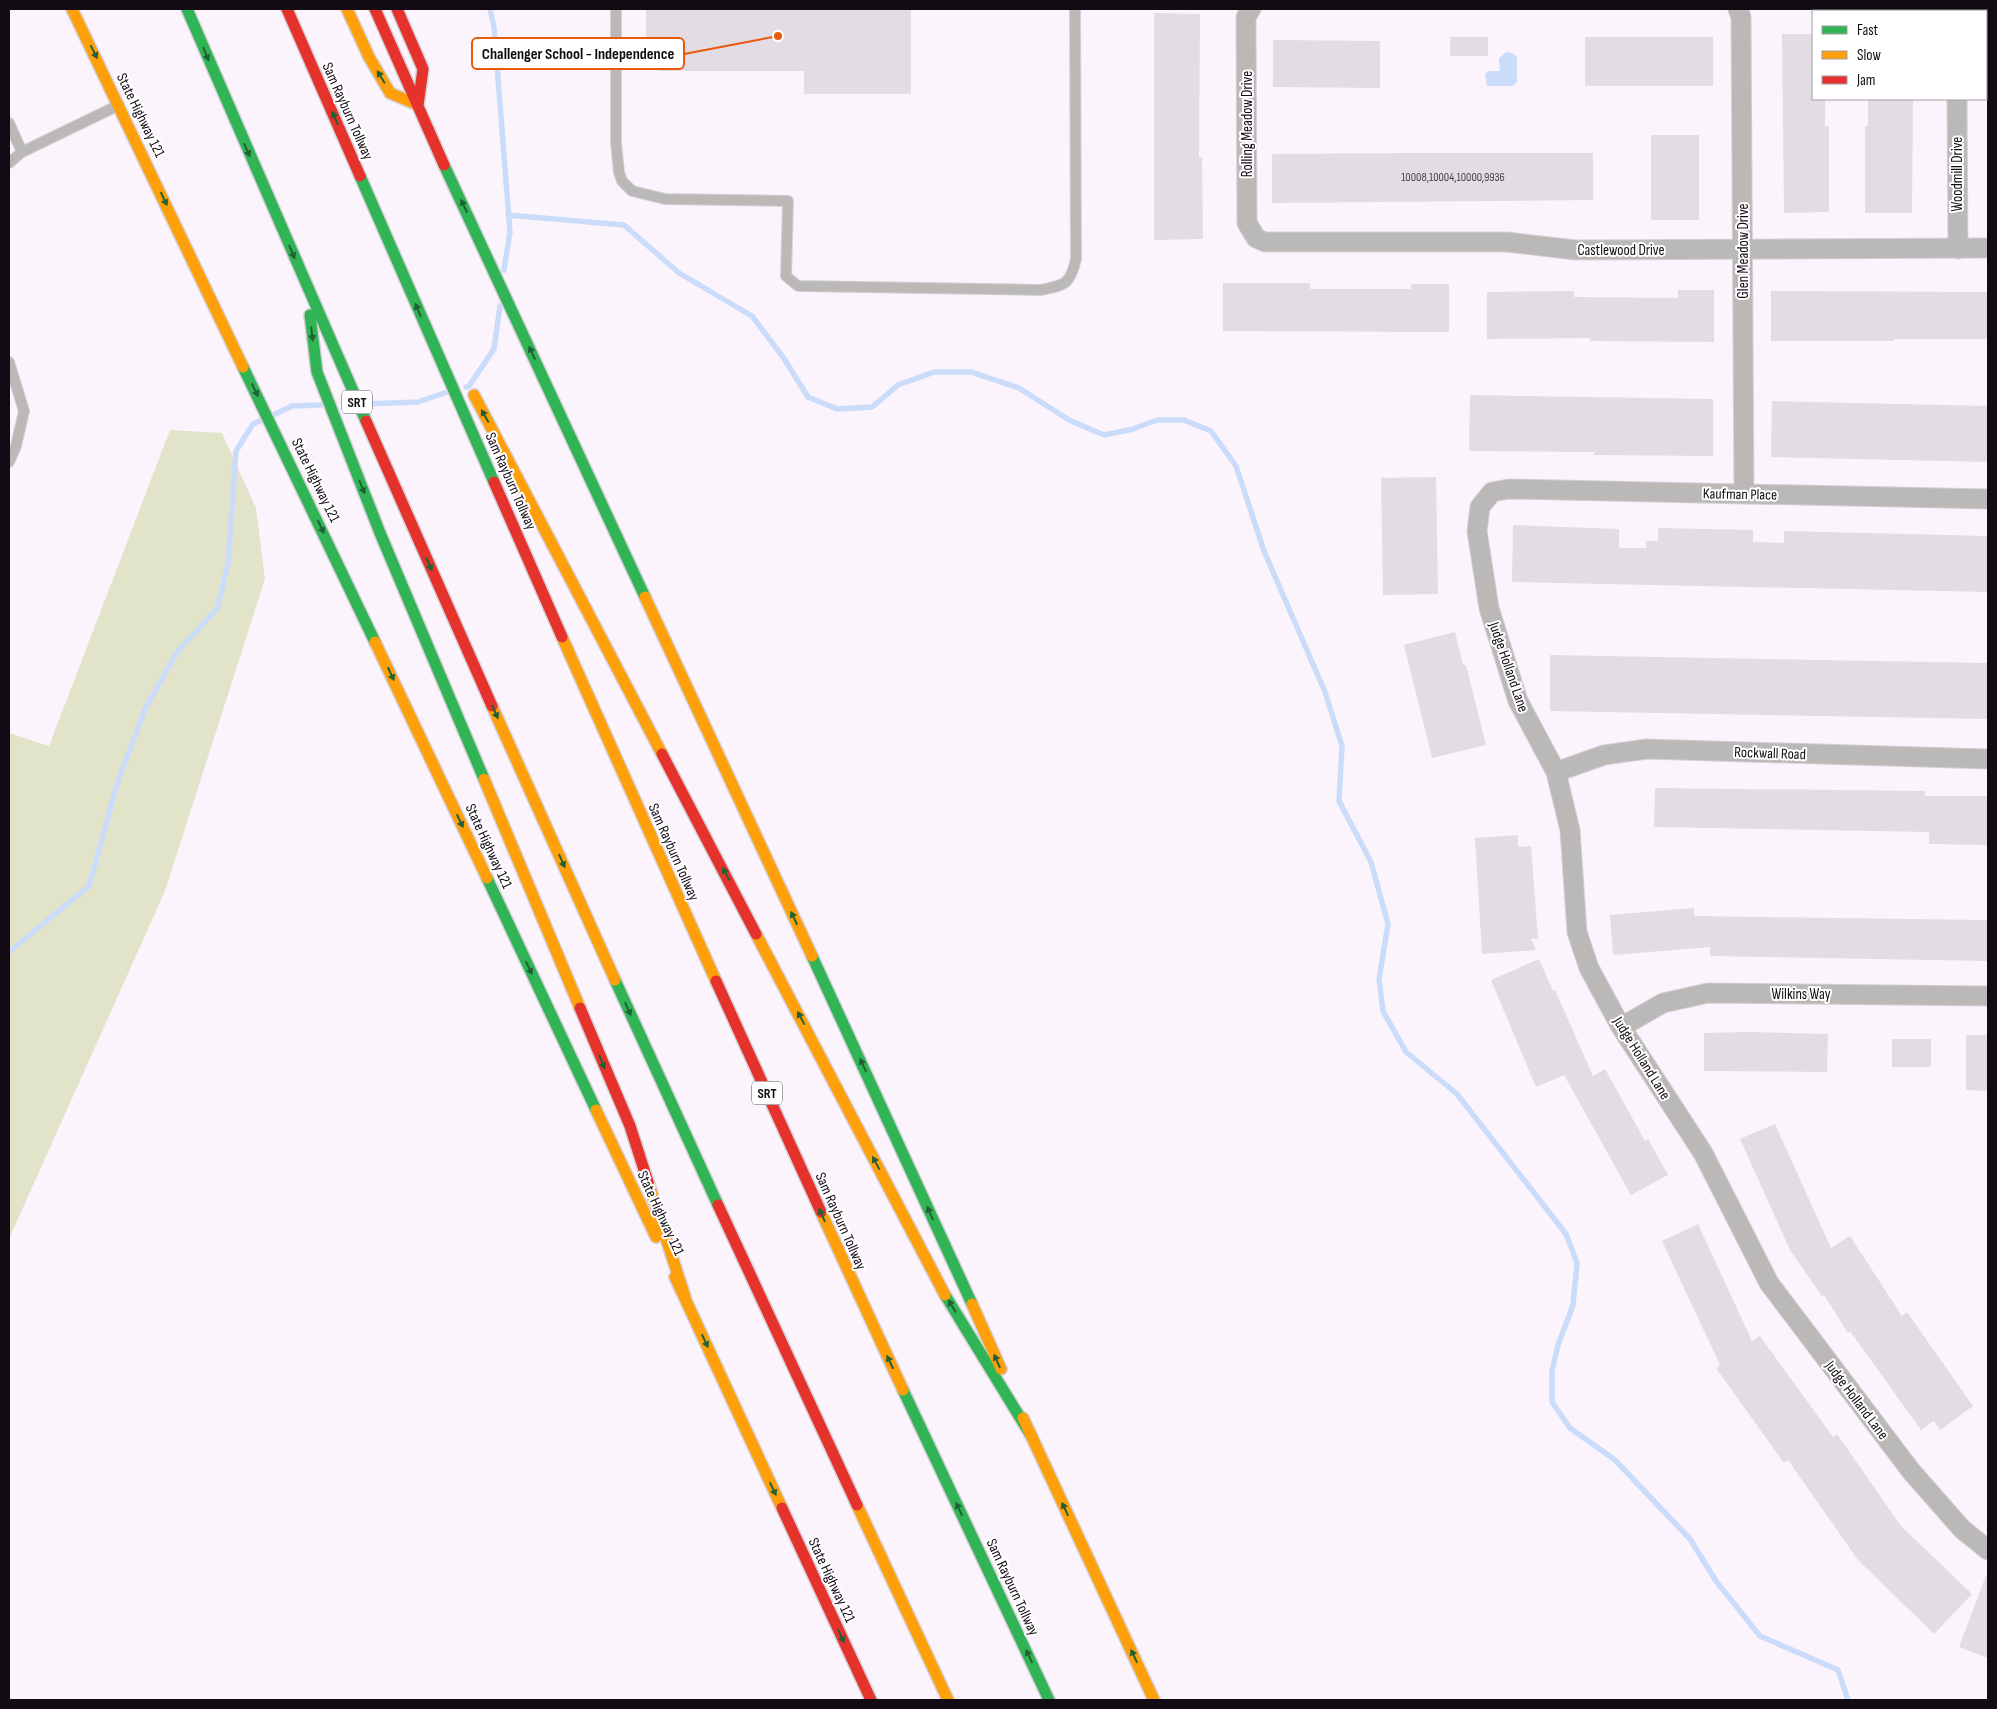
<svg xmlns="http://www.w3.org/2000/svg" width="1997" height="1709" font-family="'Sofia Sans Condensed',sans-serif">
<rect width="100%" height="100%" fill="#fbf4fc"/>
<path fill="#e2e4ca" d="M170,430l52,3 34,75 9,71 -100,312 -156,348v-506l40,13z"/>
<path fill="#cadcf9" d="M1506,52l6,1 5,3v26l-5,4h-25l-2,-12 4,-3h11l-1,-13z"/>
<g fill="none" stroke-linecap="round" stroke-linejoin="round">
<path stroke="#cadcf9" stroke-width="5.5" d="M490,9l4,18 16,205 -6,38
M508,215l116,10 55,48 73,43 31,41 25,40 29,12 35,-2 26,-22 36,-13h37l48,16 50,32 35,15 29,-6 24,-9h27l27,11 25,35 28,85 61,141 17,54 -3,55 32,61 17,62 -9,55 4,32 23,41 51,42 109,140 11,29 -4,42 -15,40 -6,26v31l18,26 45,32 75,79 26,42 44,55 78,34 10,30
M466,387l3,-1 25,-37 6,-43
M366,404l52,-2 29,-10
M273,415l19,-9 29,-1
M9,952l80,-66 29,-105 27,-72 32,-57 40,-43 11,-45 8,-113 17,-27 9,-4"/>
</g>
<path fill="#e4dce4" d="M646,9h265v85h-107v-23h-146v-8h-12z
M1154,13l46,1 -1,143h3l1,82 -49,1z
M1782,34h31v65h12v27h4v86l-45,1z
M1450,37h38v19h-38z
M1585,37h128v49h-128z
M1273,40l107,1v47l-107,-1z
M1868,99h45l-1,114h-47v-87h3z
M1651,135h48v85h-48z
M1409,153h184v47l-321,3v-49z
M1223,283h87v6h101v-5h38v48l-226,-1z
M1678,290h36v52l-124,-1v-3l-103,1v-47l87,-1v6l104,1z
M1771,291l217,1v47h-94v2h-123z
M1470,395l243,4v57l-119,-1v-3l-125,-1z
M1772,401l216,5v56l-217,-5z
M1436,477l2,117 -55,1 -2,-117z
M1513,525l106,4v19h27v-7h12v-13l95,2v12l31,1v-12l204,5v56l-476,-10z
M1455,632l8,33h3l20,80 -54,13 -28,-113z
M1550,655l438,8v56l-438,-8z
M1655,788l270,3v5h63v49l-59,-1v-12l-275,-5z
M1518,835v12l13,-1 7,93h-7l5,11 -54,4 -7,-116z
M1694,908v8l294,4v41l-278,-5v-9l-97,8 -3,-40z
M1539,959l14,32 2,-1 38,86 12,-7 40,72 3,-2 20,36 -37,20 -67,-120 -28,12 -45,-107z
M1748,1032l80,2 -1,38 -123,-1v-38z
M1966,1035h22v56l-22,-1z
M1892,1039h39v28h-39z
M1775,1124l56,124 19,-12 52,80 5,-4 66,94 -33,24 -6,-9 -13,9 -71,-99 -2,2 -24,-38 -2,1 -32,-46 -50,-111z
M1698,1224l54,117 8,-5 73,101 4,-3 64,92 71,68 -38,40 -76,-74 -70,-100 -4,3 -68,-95 4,-3 -58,-124z
M1987,1573h1v85l-29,-11z"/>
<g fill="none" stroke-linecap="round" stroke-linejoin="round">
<defs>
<path id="lane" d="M616,9v134l3,29 3,9 10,10 33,8 123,2 -2,75 12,10 243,4c24,-5 29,-5 35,-31l-1,-250
M9,123l13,29
M9,163l13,-11 97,-47
M9,362l15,49 -8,35 -7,16"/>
<path id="street" d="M1251,9l-5,8 1,206 9,15 9,4h242l68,8 413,-2
M1738,9l3,8 3,477
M1986,18h2
M1957,99l1,150
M1988,499l-479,-10 -17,3 -12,15 -3,24 12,77 29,93 38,71 14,58 7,102 12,36 32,59 82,126 66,130 142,188 51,58 26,21
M1556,772l48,-17 43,-6 341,10
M1621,1027l42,-24 45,-10 280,3"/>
<path id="fast" d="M187,9l179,412
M444,165l201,432
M360,176l134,306
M310,315l7,57 63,161 104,246
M243,367l132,275
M487,878l109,232
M812,956l160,348
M615,980l103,225
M945,1295l87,142
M903,1390l146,310"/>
<path id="slow" d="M72,9l171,358
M347,9l22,48 21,36 28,12
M474,395l188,359
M645,597l167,359
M562,637l154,344
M375,642l112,236
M492,706l123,274
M484,779l96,229
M756,934l189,361
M596,1110l60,127
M648,1182l37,115
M821,1212l82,178
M675,1277l107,231
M972,1304l29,65
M1023,1418l131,282
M857,1505l91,195"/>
<path id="jam" d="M287,9l73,167
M375,9l69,156
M397,9l26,60 -5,36
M366,421l126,285
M494,482l68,155
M662,754l94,180
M716,981l105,231
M580,1008l50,118 18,56
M718,1205l139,300
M782,1508l89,192"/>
</defs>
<use href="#lane" stroke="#d5d0d6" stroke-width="12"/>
<use href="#street" stroke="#d5d0d6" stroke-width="21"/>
<use href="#fast" stroke="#d5d0d6" stroke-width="14"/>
<use href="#slow" stroke="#d5d0d6" stroke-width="14"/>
<use href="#jam" stroke="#d5d0d6" stroke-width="14"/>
<use href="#lane" stroke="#bab9b8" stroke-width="10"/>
<use href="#street" stroke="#bab9b8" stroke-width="19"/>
<use href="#fast" stroke="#30b455" stroke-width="11"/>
<use href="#slow" stroke="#ff9f0a" stroke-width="11"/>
<use href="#jam" stroke="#e5322d" stroke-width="11"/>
</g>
<defs><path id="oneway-solid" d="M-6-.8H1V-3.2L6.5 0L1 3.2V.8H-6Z" transform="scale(1.25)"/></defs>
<g fill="#216034">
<use href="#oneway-solid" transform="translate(94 52) rotate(63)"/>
<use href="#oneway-solid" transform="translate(206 54) rotate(67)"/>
<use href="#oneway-solid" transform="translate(381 77) rotate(-121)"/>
<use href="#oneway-solid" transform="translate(335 118) rotate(-114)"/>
<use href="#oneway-solid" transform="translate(247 150) rotate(66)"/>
<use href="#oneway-solid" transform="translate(164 199) rotate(65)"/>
<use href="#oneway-solid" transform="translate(464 206) rotate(-115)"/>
<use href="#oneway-solid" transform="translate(292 252) rotate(67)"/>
<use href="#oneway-solid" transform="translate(418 310) rotate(-113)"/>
<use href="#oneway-solid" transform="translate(312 334) rotate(83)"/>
<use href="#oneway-solid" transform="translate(532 353) rotate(-115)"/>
<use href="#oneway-solid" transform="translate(255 390) rotate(64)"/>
<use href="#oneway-solid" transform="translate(485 416) rotate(-119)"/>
<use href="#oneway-solid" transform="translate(362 487) rotate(68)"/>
<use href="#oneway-solid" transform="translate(321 527) rotate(65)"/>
<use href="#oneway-solid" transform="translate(429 564) rotate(66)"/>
<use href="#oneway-solid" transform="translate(391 674) rotate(65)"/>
<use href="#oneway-solid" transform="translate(495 712) rotate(66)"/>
<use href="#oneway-solid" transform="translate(460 821) rotate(65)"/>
<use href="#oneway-solid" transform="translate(562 861) rotate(66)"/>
<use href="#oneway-solid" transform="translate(726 874) rotate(-118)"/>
<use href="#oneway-solid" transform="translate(794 918) rotate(-115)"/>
<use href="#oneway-solid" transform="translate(529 968) rotate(65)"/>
<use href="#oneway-solid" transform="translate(628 1009) rotate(66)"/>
<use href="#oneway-solid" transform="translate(801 1018) rotate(-118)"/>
<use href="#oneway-solid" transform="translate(602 1062) rotate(67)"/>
<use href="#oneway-solid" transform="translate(863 1065) rotate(-115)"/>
<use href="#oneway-solid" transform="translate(876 1163) rotate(-118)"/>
<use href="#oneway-solid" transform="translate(930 1213) rotate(-114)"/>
<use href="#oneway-solid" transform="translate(822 1215) rotate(-114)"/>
<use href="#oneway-solid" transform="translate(952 1306) rotate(-121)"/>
<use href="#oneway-solid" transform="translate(705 1341) rotate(65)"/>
<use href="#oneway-solid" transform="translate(997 1361) rotate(-114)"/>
<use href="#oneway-solid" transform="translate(890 1362) rotate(-115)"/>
<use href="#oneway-solid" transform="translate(773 1489) rotate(65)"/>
<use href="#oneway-solid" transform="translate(959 1509) rotate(-115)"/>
<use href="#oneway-solid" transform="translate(1065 1509) rotate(-115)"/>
<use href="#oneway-solid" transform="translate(841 1636) rotate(65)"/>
<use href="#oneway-solid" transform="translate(1029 1656) rotate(-115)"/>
<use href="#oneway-solid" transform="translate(1134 1656) rotate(-115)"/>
</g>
<g text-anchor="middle" stroke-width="4" stroke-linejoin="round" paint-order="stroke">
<g font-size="12" fill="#49424a">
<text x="1453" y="181">10008,10004,10000,9936</text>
</g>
<g fill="#fff" stroke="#59545a" stroke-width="1">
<rect x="342" y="390.5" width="30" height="23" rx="4"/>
<rect x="752" y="1081.5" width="30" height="23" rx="4"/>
</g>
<g font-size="14" font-weight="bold" fill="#120b13">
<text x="357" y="407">SRT</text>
<text x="767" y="1098">SRT</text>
</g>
<g font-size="15" fill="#120b13" stroke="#fff">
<text transform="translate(348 111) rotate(66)" y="5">Sam Rayburn Tollway</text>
<text transform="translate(141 115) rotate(64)" y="5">State Highway 121</text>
<text transform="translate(1247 124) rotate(-90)" y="5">Rolling Meadow Drive</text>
<text transform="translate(1957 174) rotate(-90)" y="5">Woodmill Drive</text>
<text x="1621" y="255">Castlewood Drive</text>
<text transform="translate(1743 251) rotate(-90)" y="5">Glen Meadow Drive</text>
<text transform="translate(316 480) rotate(64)" y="5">State Highway 121</text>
<text transform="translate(511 481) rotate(66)" y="5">Sam Rayburn Tollway</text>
<text transform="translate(1740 494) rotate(1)" y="5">Kaufman Place</text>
<text transform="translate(1509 667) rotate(71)" y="5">Judge Holland Lane</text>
<text transform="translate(1770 753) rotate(2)" y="5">Rockwall Road</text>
<text transform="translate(489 846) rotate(65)" y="5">State Highway 121</text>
<text transform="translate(674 852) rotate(66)" y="5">Sam Rayburn Tollway</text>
<text x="1801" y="999">Wilkins Way</text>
<text transform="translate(1642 1058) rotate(58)" y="5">Judge Holland Lane</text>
<text transform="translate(661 1213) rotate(65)" y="5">State Highway 121</text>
<text transform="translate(841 1221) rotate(66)" y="5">Sam Rayburn Tollway</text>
<text transform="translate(1857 1400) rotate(53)" y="5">Judge Holland Lane</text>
<text transform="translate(832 1580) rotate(65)" y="5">State Highway 121</text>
<text transform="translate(1013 1587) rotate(65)" y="5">Sam Rayburn Tollway</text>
</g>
</g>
<path fill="none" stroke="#e8590c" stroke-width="2" d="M778 36L684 54"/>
<circle fill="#e8590c" stroke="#fff" stroke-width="2" cx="778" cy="36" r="5"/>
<rect fill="#fff" stroke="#e8590c" stroke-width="2" x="472" y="38" width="212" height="31" rx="5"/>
<g font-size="16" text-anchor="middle" font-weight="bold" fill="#120b13">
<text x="578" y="59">Challenger School - Independence</text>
</g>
<rect width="1997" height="1709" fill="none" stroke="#120b13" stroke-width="20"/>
<rect x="1812" y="10" width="175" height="90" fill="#ffffff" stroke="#a09da1"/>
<rect x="1822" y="26" width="25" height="8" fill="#30b455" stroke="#a09da1"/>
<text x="1857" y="35" font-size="15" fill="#120b13">Fast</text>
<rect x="1822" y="51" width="25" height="8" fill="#ff9f0a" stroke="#a09da1"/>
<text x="1857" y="60" font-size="15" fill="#120b13">Slow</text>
<rect x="1822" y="76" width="25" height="8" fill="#e5322d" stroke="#a09da1"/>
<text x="1857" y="85" font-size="15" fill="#120b13">Jam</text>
</svg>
